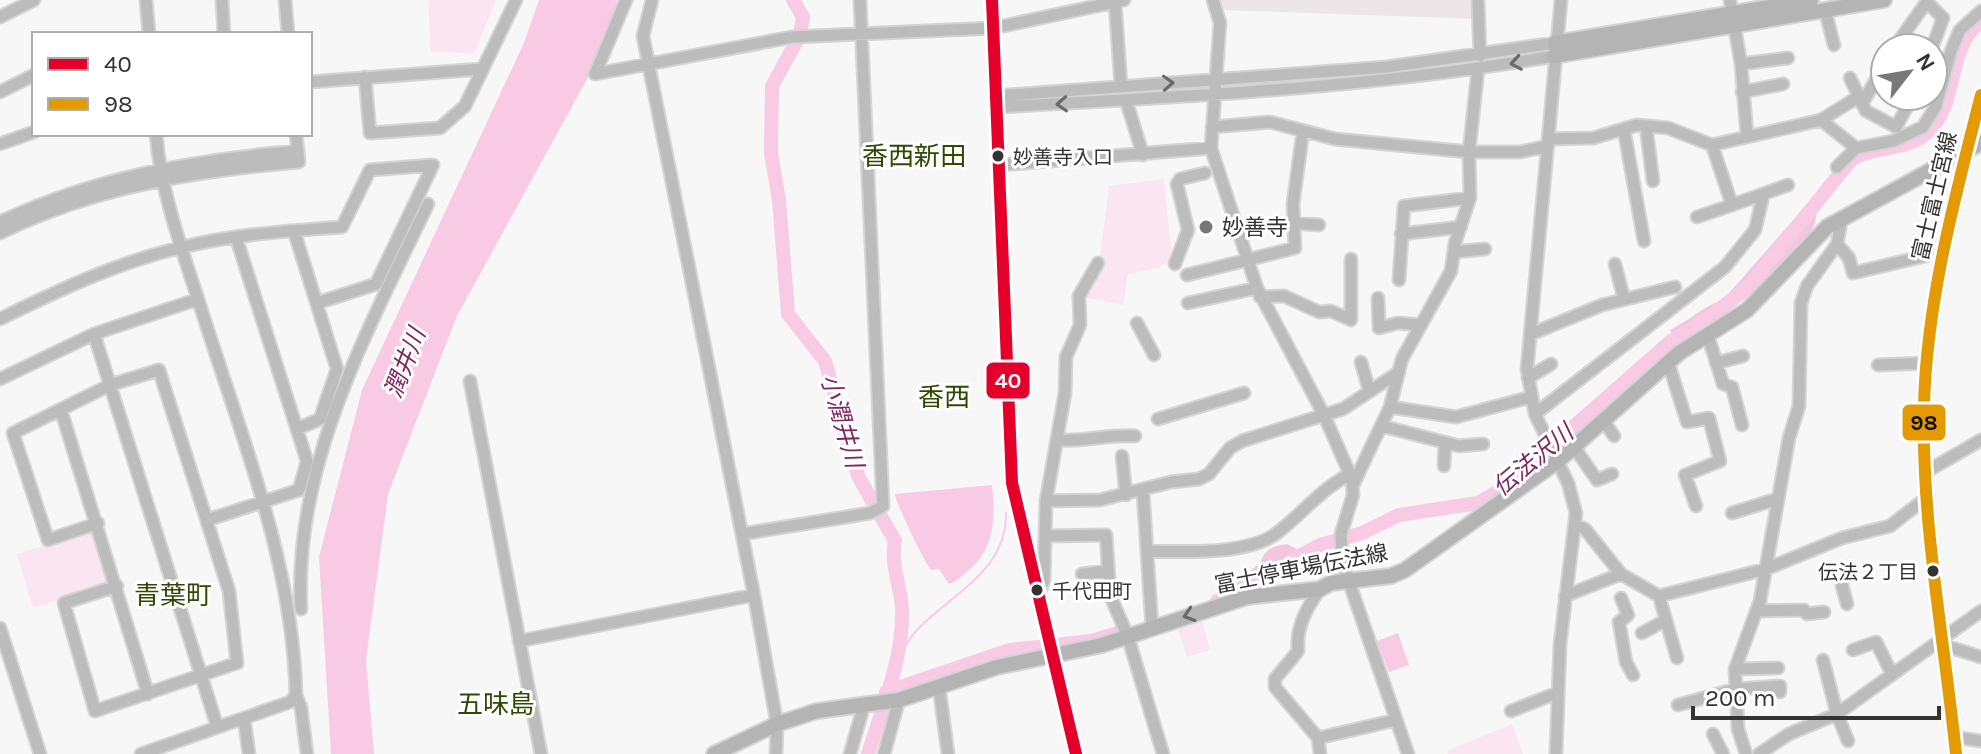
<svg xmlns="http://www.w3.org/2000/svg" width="1981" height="754" font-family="Karla,'Noto Sans JP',sans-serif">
<rect width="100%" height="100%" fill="#f8f7f7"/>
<path fill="#ede6e9" d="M1216,0h262l1,19 -261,-9z"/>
<path fill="#fae5f0" d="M428,0h68l-22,54 -43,-3z
M1164,179l8,80 -14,9 -30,6 -5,31 -40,-8 17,-41 9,-70z
M96,530l16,53 -79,25 -16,-54z
M1200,615l10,35 -23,7 -11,-34z
M1512,724l11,30h-75l-1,-3z"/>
<path fill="#f1c6de" d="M1810,201l9,7c-5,8 -2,16 -8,23 -36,49 -82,81 -132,115l-9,-16c19,-9 33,-24 53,-30z
M1287,544l10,5 -2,12 -29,22 -22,5 -2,-12 18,-12c5,-15 12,-18 27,-20z"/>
<path fill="#f8cae3" d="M539,0h78l-8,39 -152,277 -69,178 -22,166 8,94h-43l-12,-197 43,-167 161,-345z
M992,485c3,33 4,61 -23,85 -7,6 -13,12 -20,14l-10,-15 -8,1c-6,-7 -36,-68 -36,-76z
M1398,633l11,32 -20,7 -12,-31z"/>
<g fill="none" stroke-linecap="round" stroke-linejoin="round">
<path stroke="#f8cae3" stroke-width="2" d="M896,661c7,-10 13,-23 21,-31 35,-37 90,-59 89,-117"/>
<path stroke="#f8cae3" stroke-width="14" d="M793,0l10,17 -3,18 -28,51 -1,67 8,47 9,114 37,47 33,115 37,65c-5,25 6,44 7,68 2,48 -20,99 -34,145
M1217,601l103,-56 42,-12 37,-18 79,-12 26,-15 167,-147 35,-21 44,-35 101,-125c24,-15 54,-8 76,-27 33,-30 18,-84 54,-112
M886,692l124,-42 81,-9 34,-10"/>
<defs>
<path id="minor" d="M146,0l3,34
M222,0l2,34
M285,0l3,34
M652,0l-9,36 111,559 23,129 -1,30
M992,0l20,483 64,271
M1213,0l7,23 -9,125 46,140 67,127 28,64 1,16 -12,39 1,27 66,193
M1478,0l2,56
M1730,0l11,64 6,71
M1115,2l6,84
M1928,3l15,15 -11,30
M1825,10l9,35
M0,17l34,-17
M1894,48l34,-48
M1741,64l47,-6
M595,74l197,-37 202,-9 130,-28
M595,74l31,-74
M365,77l5,56 70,-5 25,-22 51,-106
M1850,78l16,33 30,16 17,-31
M310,82l172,-13
M0,92l34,-17
M1742,92l41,-8
M996,96l391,-29 168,-24
M1126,100l17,55
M1862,104l23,-40
M997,107c185,-10 374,-19 557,-51
M1821,120l35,28
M1646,126l7,55
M1212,127l58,-5 65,17 134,13h51l28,-6
M1624,130l20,111
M1548,139l45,-1 44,-13 31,3 44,17 109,-25 37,-23
M0,144l34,-12
M1712,145l20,60 56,-20
M999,165l212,-17
M1837,167l19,-19 37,-7 30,-14 13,-21 15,-55 9,-21 21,-19
M1697,217l35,-12
M0,222c95,-45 194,-62 298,-71
M1294,223l25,2
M294,231l43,138 -17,50 -23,10
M0,233c94,-46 196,-62 299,-71l-3,-28
M1401,234l60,-7
M1837,244l12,14 4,15 89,-21
M1454,252l31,-3
M1175,264l13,-34 -11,-46 3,-5 25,-6
M1615,264l9,35
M1187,275l108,-27 -2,-44 10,-73
M1399,280l5,-74 66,-8
M1260,297l24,-1 35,16 12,-1 20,9v-61
M1378,298l1,30 19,-5 23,2
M1188,303l69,-15
M0,319c59,-29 118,-57 183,-72 52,-13 106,-16 159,-20l28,-57 63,-5 -57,119 -59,19
M1137,323l17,32
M94,334l123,392
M1531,334l71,-29 73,-18
M1708,336l15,48 9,3 10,38
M1361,362l8,28
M1668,362l19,60 22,-4 11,43 -35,14 11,31
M1716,363l27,-7
M1878,365l49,-2
M1528,378l23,-14
M0,379l94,-45 104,-35
M470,381l71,373
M1390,407l66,10 75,-20
M61,410l87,284
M1535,414l190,-147 30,-37 8,-34
M1158,419l86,-26
M1603,420l11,16
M1382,426l77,20 24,-2
M1058,440c26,2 50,-6 77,-4
M1574,447l23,33 15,-6
M1122,456l4,39
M1444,466l1,-23
M1924,473l57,-33
M1353,485l37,-78 12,-48 49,-88 4,-28 15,-45 -1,-46 9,-83
M1143,492l9,135
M1046,501l54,-1 71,-18 28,-3 10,-5 21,-26 12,-7 101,-32 56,-37
M1732,513l45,-14
M207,520l92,-30 8,-29 -71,-224
M98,523l-50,17 -35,-107 97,-48 49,-15 70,221 8,72 -142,48 -31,-108 53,-17
M1576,525l9,4 36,45 38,22 107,-27 76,-31 48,-12 35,-27
M742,534l128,-21 13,-7 -23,-506
M1046,536l60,-1 4,60 18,42 35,117
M1148,551c35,1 101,4 129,-18 26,-20 44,-44 73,-59
M1082,574l26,-3
M1842,585l5,19
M1320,589c-14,20 -24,38 -22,62l-23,28v8l43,51 2,16
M1565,596l56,-22
M1659,596l18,62
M1038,597l6,-17 2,-79 19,-108 1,-36 14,-32 -1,-29 19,-33
M1621,598l7,17 -9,7 7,40 7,13
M301,609c-8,-144 67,-279 127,-405
M1756,611l48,-1 3,4 17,-2
M0,628l40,126
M1642,633l24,-13
M519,641l235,-46
M1943,645l38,12
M1853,650l23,-8 16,32
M1823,660l14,54 11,27
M1735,669l43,-1
M939,687l9,67
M296,695l5,13 6,46
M1678,705l58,-16 44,-3v6
M1511,711l46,-18
M244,718l5,36
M1713,734l10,20
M1954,737l27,4
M1318,738l78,-18
M141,754l149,-52 6,-7c-3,-136 -58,-267 -98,-396 -18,-55 -37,-108 -42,-165
M850,754l14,-49
M884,754l15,-54
M1556,754l4,-110 16,-131 -8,-30 -33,-69 -8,-45 34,-369
M1746,754l-8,-25 -3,-60 25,-68 29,-163 10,-32 2,-103 6,-17 30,-42 5,-27
M1759,754l30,-20 48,-20 144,-103"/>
<path id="major" d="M1555,43l256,-43
M1554,56l330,-56
M714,754l63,-30 40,-13 82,-11 98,-33 105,-22 145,-48 73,-8 11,-6 60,-7 14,-6 153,-109 121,-108 68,-43 80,-83 154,-84
M1956,754c-12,-117 -35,-232 -32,-350 3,-105 31,-207 57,-309"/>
</defs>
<use href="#minor" stroke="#d5d4d4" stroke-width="15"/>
<use href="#major" stroke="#d5d4d4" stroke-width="18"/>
<use href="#minor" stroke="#bcbcbc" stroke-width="11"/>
<use href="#major" stroke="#b5b4b5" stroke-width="14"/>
<defs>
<path id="bus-1" d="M992,0l20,483 64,271"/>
<path id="bus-2" d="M1956,754c-12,-117 -35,-232 -32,-350 3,-105 31,-207 57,-309"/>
</defs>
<use href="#bus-1" stroke="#fff" stroke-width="18"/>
<use href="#bus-2" stroke="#fff" stroke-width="18"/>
<use href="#bus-1" stroke="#e4002b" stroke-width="12"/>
<use href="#bus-2" stroke="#e49a05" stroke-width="12"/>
</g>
<defs><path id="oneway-chevron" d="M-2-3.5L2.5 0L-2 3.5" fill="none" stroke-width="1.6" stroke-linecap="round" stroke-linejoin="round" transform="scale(2)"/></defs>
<g stroke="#6a696a">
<use href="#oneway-chevron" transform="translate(1516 63) rotate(170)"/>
<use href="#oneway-chevron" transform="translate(1168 83) rotate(-3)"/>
<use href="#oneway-chevron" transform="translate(1062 104) rotate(177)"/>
</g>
<use stroke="#686667" href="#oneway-chevron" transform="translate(1189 615) rotate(162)"/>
<g fill="#343233" stroke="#fff" stroke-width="3">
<circle cx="998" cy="156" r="7"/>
<circle cx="1933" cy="571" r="7"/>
<circle cx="1037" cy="590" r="7"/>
</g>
<circle fill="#797778" stroke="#fff" stroke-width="3" cx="1206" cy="227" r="8"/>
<g text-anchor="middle" stroke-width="6" stroke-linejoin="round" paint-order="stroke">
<g font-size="20" fill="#343233" stroke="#fff" text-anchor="start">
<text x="1013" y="164">妙善寺入口</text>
<text x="1918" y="579" text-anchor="end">伝法２丁目</text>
<text x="1052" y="598">千代田町</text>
</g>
<g font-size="22" fill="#343233" stroke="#fff">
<text transform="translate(1934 196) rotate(-77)" y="8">富士富士宮線</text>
<text transform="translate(1301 568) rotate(-11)" y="8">富士停車場伝法線</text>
</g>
<g font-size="22" fill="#343233" stroke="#fff" text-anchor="start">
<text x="1222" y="235">妙善寺</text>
</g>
<g font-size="24" font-style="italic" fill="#812661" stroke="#fff">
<text transform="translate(405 363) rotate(-69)" y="8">潤井川</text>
<text transform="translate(842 421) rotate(74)" y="8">小潤井川</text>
<text transform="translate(1533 460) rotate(-40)" y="8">伝法沢川</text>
</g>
<g font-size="26" fill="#2e4a00" stroke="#fff">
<text x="914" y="165">香西新田</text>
<text x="944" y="406">香西</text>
<text x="173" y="604">青葉町</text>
<text x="496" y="713">五味島</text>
</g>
</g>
<g stroke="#fff" stroke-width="3">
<rect x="985" y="361" width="46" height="39" rx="8" fill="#e4002b"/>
<rect x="1901" y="403" width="46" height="39" rx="8" fill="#e49a05"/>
</g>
<g font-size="22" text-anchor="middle" font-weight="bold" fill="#fff">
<text x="1008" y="388">40</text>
</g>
<g font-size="22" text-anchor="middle" font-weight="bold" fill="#111">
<text x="1924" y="430">98</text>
</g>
<rect x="32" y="32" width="280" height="104" fill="#ffffff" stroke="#aeadad" stroke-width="2"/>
<rect x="48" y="58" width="40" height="12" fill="#e4002b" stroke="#aeadad" stroke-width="2"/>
<text x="104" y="72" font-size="24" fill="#343233">40</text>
<rect x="48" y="98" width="40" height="12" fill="#e49a05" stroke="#aeadad" stroke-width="2"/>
<text x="104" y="112" font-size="24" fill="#343233">98</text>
<g transform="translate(1909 72) rotate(59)"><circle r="38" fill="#ffffff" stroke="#aeadad" stroke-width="2"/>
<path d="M0-6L14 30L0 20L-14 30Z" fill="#797778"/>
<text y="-12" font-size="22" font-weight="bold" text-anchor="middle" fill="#343233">N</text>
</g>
<path d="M1693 706v12h246v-12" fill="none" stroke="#343233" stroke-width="4"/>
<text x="1705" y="706" font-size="24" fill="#343233" stroke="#ffffff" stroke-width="6" paint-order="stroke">200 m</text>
</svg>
